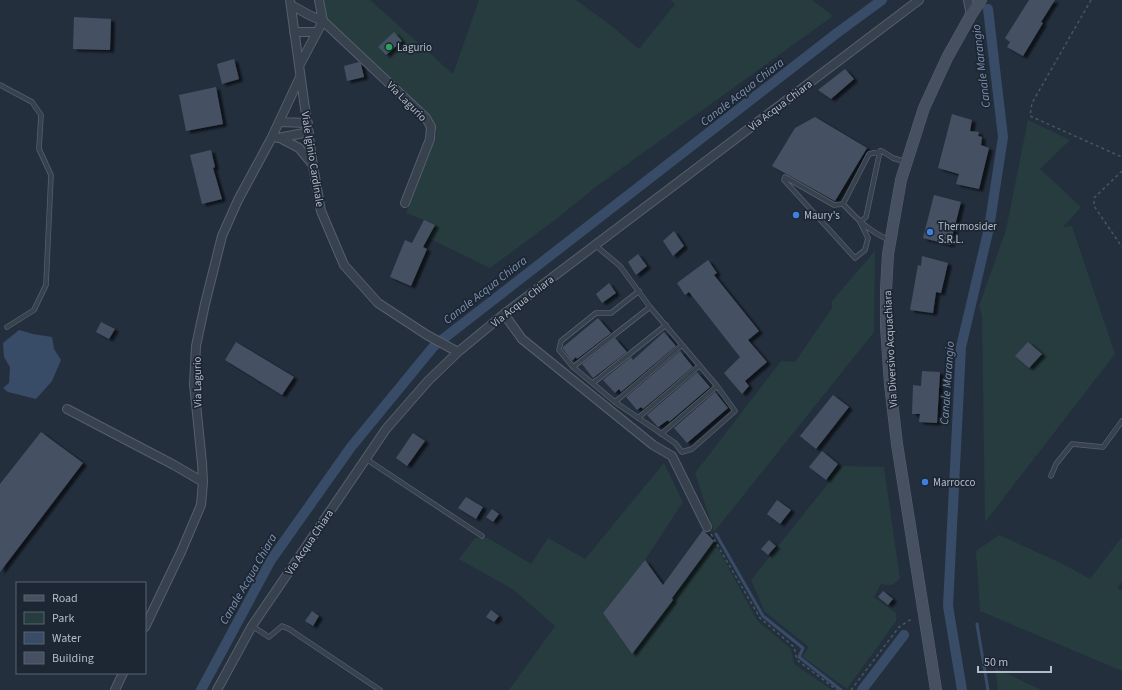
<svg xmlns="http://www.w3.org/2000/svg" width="1122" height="690" font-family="'Source Sans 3',sans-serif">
<defs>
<filter id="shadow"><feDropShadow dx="4" dy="2.5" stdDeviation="1" flood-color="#0009"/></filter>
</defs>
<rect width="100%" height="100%" fill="#242f3e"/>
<path fill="#263c3f" d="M323,0h47l83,74 26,-74h97l33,24 30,25 36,-45 -5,-4h142l21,16 -236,170 -42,34 -65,48 -62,-30 6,-13 -10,-5 -18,-7 31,-80 -4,-12 -106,-101z
M1028,120l42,20 -30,29 41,38 -18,20 9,-1 43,128 -130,168 -3,-206 -3,-10 27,-76z
M875,251l-1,81 -160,200 -19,-59 86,-112 14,1 37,-54v-7z
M664,463l19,39 -38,58 -42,53 29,41 41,-54 1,-5 40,-54 43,79 34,29 3,15 38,26h-323l46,-64 -41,-36 -55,-31 16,-21h13l43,26 17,-26 37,21z
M842,466l42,1 16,112 -8,6 -11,-1 -7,13 22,16v8l-49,68 -45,-33 7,-9 -44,-35 -14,-32z
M999,535l62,28 29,16 32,-42v45l-5,6 5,3v80l-142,-60 -4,-60z
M995,668l46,22h-43z"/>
<path fill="#394c67" d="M19,330l14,4 19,3 2,12 7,11 -9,21 -16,18 -28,-7 -5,-4 6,-5 1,-16 -6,-10 -1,-14z"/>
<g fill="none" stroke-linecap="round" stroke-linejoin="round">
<path stroke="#394c67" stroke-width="3" d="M716,534l47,82 40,32 -4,9 42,33
M977,624l11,66"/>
<path stroke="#394c67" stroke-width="10" d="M201,690l70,-130 80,-113 83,-101 403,-313 45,-33
M862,690l42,-55
M962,690l-14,-84 13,-259 28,-119 14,-91 -15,-128"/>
</g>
<path fill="#455162" filter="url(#shadow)" d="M1029,0h26l-14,22 2,1 -20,33 -16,-9 3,-5 -5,-4z
M74,17l37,2 -1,31 -37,-1z
M394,32l8,9 -16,14 -8,-8z
M234,59l5,20 -17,5 -5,-20z
M359,62l2,2 3,13 -17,4 -3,-15z
M845,69l9,10 -23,20 -13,-9z
M216,87l7,37 -37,7 -7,-36z
M952,114l20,6 -2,11 9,1 -1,4 4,1 -1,8 8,3 -10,41 -23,-5 3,-10 -21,-6z
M815,117l52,31 -32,53 -63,-35 23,-38z
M211,150l4,17 -2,1 9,31 -20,5 -12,-49z
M934,195l27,7 -11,43 -27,-7z
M424,220l11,5 -12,22 4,2 -16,37 -21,-9 15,-37 7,3z
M674,231l10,15 -11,10 -10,-15z
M638,254l9,12 -11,9 -8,-13z
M922,256l26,7 -7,30 -5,-1 -3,21 -23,-3 8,-45 3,1z
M708,260l9,13 -3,2 45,56 -11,9 19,22 -22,19 4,5 -7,8 -18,-21 16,-16 -51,-65 -4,3 -8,-12z
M609,283l7,10 -14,10 -6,-9z
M598,318l13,15 -34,26 -1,-2 -4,4 -9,-12v-2z
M101,322l14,7 -6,10 -13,-7z
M664,332l12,14 -55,46 -2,-3 -4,4 -12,-13 28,-23 2,3z
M615,338l12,14 -34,26 -11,-14z
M236,342l58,35 -12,18 -57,-35z
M1028,342l14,12 -13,14 -14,-12z
M680,351l13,16 -50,42 -2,-2 -4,3 -11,-13z
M922,371l18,1 -3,51 -18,-1 1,-8h-8l1,-29 8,1z
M697,372l13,15 -41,35 -1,-2 -10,7 -11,-12z
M715,392l13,16 -41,35 -13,-15z
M833,395l16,12 -33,42 -16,-13z
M41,432l42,31 -83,109v-88z
M413,433l12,8 -18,25 -11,-8z
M822,451l16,13 -12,16 -17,-13z
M466,497l17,10 -7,12 -18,-11z
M777,500l14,10 -11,14 -13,-10z
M492,509l7,5 -6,8 -7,-5z
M703,530l11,11 -42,57 1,2 -41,54 -29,-41 42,-53 18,25z
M769,540l7,6 -8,9 -7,-6z
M883,591l10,8 -5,6 -10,-8z
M491,610l8,6 -5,6 -8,-5z
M312,611l7,5 -6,10 -8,-5z"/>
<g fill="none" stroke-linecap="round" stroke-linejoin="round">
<defs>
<path id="service" d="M0,85l32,17 9,13 -2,34 12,26 -5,110 -12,25 -27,17
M843,204l-9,1 -49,-28 -1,3 71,78 10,-8 3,-12 -8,-16 6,-5 14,-66
M889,240c-20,-9 -31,-20 -46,-36l26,-50 13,-3 11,7 13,4
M595,245l25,21 30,41 67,79 18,25 -43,38 -10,3 -7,-9 -60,-41 -42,-35 -14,-17 2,-9 35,-28h15l28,-22
M573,367l77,-60
M593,383l73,-58
M615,402l67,-57
M638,418l61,-52
M661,434l56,-48
M366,459l116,77
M1051,476l5,-12 16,-20 31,3 19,-26
M252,626l17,11 13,-11 7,3 91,61"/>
<path id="minor" d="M290,0l23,166 8,45 23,54 34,38 49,32 31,17
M968,0l3,15
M291,5l18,10 14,6 103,97 5,9 -1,12 -25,64
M294,32h23
M299,66l24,-45 -4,-21
M279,122l29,1
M278,138l31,-6
M280,138l19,10 14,17
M504,314l18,25 131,106 19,11 35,71
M67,409l107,56 29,17
M145,627l36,-75 20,-47 2,-23 -1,-19 -8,-79 2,-38 9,-42 17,-68 16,-36 33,-61 29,-62
M115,690l8,-17
M217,690l35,-64 134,-197 42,-48 30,-29 46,-38 415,-314"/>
<path id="secondary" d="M936,690l-39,-246 -7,-60 -4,-58v-36l2,-36 13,-74 23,-72 23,-50 24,-43 10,-15"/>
</defs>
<use href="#service" stroke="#565f6c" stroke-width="5.5"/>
<use href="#minor" stroke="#565f6c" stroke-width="10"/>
<use href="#secondary" stroke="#565f6c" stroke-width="12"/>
<path stroke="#44595c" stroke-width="1.5" stroke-dasharray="3 3" stroke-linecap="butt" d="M1091,0l-59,103 -2,13 92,41
M1122,171l-28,27v8l28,41
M711,534l49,84 34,29 3,13 40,30
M851,690l48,-63 14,-9"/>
<use href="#service" stroke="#38414e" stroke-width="4"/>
<use href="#minor" stroke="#38414e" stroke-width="8"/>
<use href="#secondary" stroke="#465061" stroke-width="11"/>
</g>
<circle fill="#2e9e5b" stroke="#1d2633" stroke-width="1.5" cx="389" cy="47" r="4"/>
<g fill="#3f7fe0" stroke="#1d2633" stroke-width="1.5">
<circle cx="796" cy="215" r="4"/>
<circle cx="930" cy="232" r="4"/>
<circle cx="925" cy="482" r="4"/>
</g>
<g text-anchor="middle" stroke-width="3.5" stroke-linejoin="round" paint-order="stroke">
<g font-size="11" fill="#b4bcc9" stroke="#1d2633" text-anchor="start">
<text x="397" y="51">Lagurio</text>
<text x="804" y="219">Maury's</text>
<text x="938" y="230">Thermosider<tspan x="938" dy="13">S.R.L.</tspan></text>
<text x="933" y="486">Marrocco</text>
</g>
<g font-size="11" fill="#b4bcc9" stroke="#1d2633">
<text transform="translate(407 101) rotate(45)" y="4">Via Lagurio</text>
<text transform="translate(780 105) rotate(-37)" y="4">Via Acqua Chiara</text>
<text transform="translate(313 159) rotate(81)" y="4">Viale Iginio Cardinale</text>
<text transform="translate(522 301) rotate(-38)" y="4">Via Acqua Chiara</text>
<text transform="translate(890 349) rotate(-93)" y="4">Via Diversivo Acquachiara</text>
<text transform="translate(197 382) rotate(-91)" y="4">Via Lagurio</text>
<text transform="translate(309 542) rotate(-56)" y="4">Via Acqua Chiara</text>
</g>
<g font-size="12" font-style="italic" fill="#7c92b1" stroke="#1d2633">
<text transform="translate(981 66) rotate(-97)" y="4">Canale Marangio</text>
<text transform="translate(742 92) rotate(-38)" y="4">Canale Acqua Chiara</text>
<text transform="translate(485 290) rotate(-38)" y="4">Canale Acqua Chiara</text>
<text transform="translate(947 383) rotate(-86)" y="4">Canale Marangio</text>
<text transform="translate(248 579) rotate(-60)" y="4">Canale Acqua Chiara</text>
</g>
</g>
<rect x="16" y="582" width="130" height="92" fill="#1d2633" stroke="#59626f"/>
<rect x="24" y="595" width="20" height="6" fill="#465061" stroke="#59626f"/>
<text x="52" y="602" font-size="12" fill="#b4bcc9">Road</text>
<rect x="24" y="612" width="20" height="12" fill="#263c3f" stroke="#59626f"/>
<text x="52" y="622" font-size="12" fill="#b4bcc9">Park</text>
<rect x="24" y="632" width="20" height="12" fill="#394c67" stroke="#59626f"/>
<text x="52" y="642" font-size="12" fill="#b4bcc9">Water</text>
<rect x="24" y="652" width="20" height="12" fill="#455162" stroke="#59626f"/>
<text x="52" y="662" font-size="12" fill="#b4bcc9">Building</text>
<path d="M978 666v6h73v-6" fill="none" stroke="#b4bcc9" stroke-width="2"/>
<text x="984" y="666" font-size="12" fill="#b4bcc9" stroke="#1d2633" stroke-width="3" paint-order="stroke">50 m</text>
</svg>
